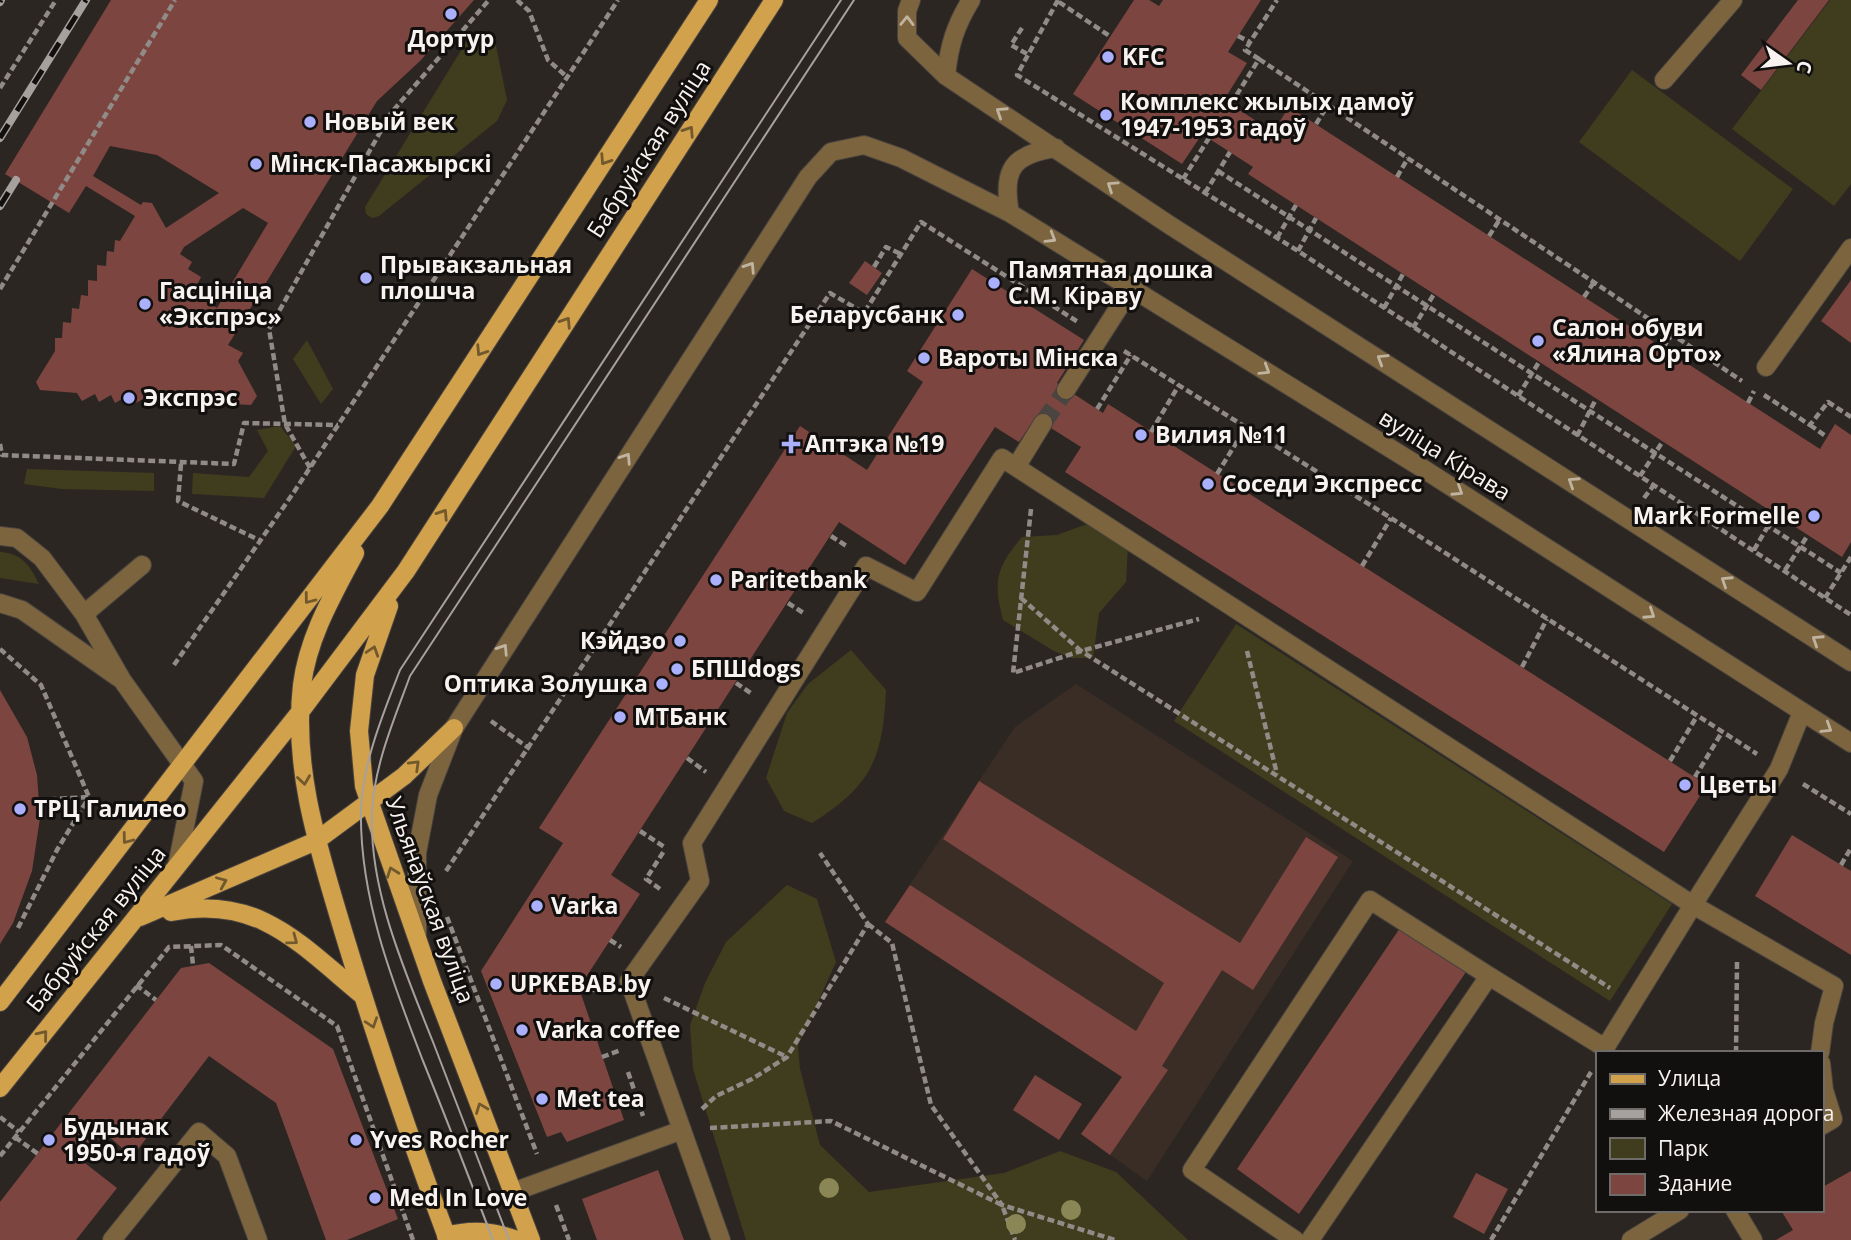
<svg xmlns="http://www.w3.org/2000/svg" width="1851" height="1240" font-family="'Open Sans',sans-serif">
<rect width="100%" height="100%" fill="#2c2622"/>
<path fill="#392d26" d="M1076,684l277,177 -206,320 -66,-47 41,-57 -237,-155 130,-195z"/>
<path fill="#3f3d1e" d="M1830,0h21v184l-17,22 -102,-77z
M477,32l9,2 9,7 12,59 -10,21 -118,95 -7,2 -6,-4 -1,-7 103,-168z
M1632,70l161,119 -53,72 -161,-119z
M307,340l26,49 -12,15 -28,-45z
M280,426l16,20 -32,52 -72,-4 1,-21 56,4 19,-26 -11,-21z
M27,469l127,4v18l-92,-2 -38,-5z
M1087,524l19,2 22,19 -2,37 -27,31 -6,45h-22l-17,-7 -51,-31c-10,-39 -7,-52 19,-83l35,-2z
M0,552c22,1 30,14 39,32l-39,-6z
M1236,624l436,280 -62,97 -436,-280z
M851,650l35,40c-3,69 -15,96 -74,133l-28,-12 -18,-33 21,-65 21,-29z
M787,885l30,14 19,63 -38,84 2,23 20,76 49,47 135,-19 56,-22 56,21 72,68h-442l-53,-171 -3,-44 15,-42 21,-41z"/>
<path fill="#7d4540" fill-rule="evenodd" d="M111,0h363l-54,61 -43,40 -149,244 15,8 -5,8 19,35 -6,9 -40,-2 -12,6 -4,-8 -12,7 -4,-8 -13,7 -5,-8 -12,7 -4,-8 -13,7 -5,-9 -12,7 -4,-8 -12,7 -4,-8 -13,7 -5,-8 -37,-3 -4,-8 19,-31v-13h7l1,-16 8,1 1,-15 7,1 2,-14 7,1v-16l9,1v-16l9,1 1,-15 7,1 1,-12 5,1 15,-25 -49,-30 -17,27 -64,-39zM110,146l47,9 62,38 -53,35 -14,-25 -9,-1 -2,3 -48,-29zM243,208l25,15 -51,85 -12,-8 4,-7 -12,-8 4,-8 -13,-8 4,-7 -12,-8 4,-7z
M1134,0h15l10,6 4,-6h98l-33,52 19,11 -23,37 49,32 16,-25 531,342 15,-25 16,11v107l-9,15 -594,-383 5,-7 -51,-33 -20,30 -109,-70z
M1798,0h31l-68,90 -20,-15z
M865,261l17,12 -15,22 -18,-12z
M972,269l112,71 -27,43 46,30 5,-9 599,381 -43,67 -599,-380 16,-25 -38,-24 -8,-5 -16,24 -24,-15 -90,138 -66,-43 -228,353 29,19 -61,94 45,132 -57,22 -6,-10 -14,5 -66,-166 82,-128 -24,-15 261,-402 67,44 56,-88 -16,-11z
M1851,280v63l-30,-22z
M0,690l27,47 10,38 3,43 -8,53 -19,52 -13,21z
M979,781l261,162 66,-106 32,20 -85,133 -31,-20 -60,96 6,4 -58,85 -29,-21 41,-57 -237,-155 25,-37 226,146 28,-48 -221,-144z
M1792,835l59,36v84l-96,-59z
M1400,928l66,44 -167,242 -62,-45z
M209,963l124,86 65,170 -51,21h-21l-50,-137 -67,-47 -77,101 -29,-26 -22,29 36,28 -41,52h-76v-38l181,-234z
M1035,1075l47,29 -23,36 -46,-30z
M658,1170l26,70h-87l-15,-41z
M1851,1171v69h-75l17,-10 -11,-18 39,-2v-22z
M1476,1173l32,16 -24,45 -31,-17z"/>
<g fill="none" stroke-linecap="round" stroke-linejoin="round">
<path stroke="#4b4541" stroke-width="18" stroke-dasharray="18 9" stroke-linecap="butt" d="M1043,423l23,-33"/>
<defs>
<path id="minor" d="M911,0l-4,11v27l39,38 222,148 683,438
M946,76c3,-30 9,-50 25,-76
M1664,80l69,-80
M1010,213c-8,-43 2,-59 46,-65
M1766,367l85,-119
M1066,390l66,-103
M1016,467l27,-44
M0,536l17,2 25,20 42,56 38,66 72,101 -17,85
M0,603l22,7 97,68
M84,614l58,-49
M417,934v-81l11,-58 26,-67 354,-551 23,-25 33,-7 37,13 109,55 412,255 429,275
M1821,1063l3,27 9,29 -12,7
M513,1192l169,-62
M1735,1210l18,30
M112,1240l87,-108 28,24 31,84
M721,1240l-92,-259 71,-100 -8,-38 174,-277 51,26 85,-134 691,447 86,-136 23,-57
M1295,1240l-103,-70 178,-270 119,76
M1310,1240l179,-264 116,72 88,-143 141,81 -10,37 -4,30
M1631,1240l49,-30"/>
<path id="major" d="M355,553c-22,42 -47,84 -53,132 -10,86 18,168 42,249 31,103 66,205 104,306
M389,606l-24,69 -6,56 5,55 68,195 99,259
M171,912c87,-18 129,32 191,83
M140,917l176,-76 88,-65 50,-48
M0,1002l380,-496 329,-506
M0,1088l300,-376 106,-141 368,-571
M446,1236c26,-7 46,-5 71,4"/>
</defs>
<use href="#minor" stroke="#49433f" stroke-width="20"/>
<use href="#major" stroke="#49433f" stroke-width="20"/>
<path stroke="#918b88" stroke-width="4.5" stroke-dasharray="7 3.5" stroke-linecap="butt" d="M517,0l12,11 19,49 19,17
M1058,0l-41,75 281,176 553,364
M1059,2l52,35
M1022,28l-11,17 18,10
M1238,36l12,6
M1259,59l483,322
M0,88l56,-88
M1231,104l28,-45 -14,-9 32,-50
M1316,124l12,-19
M1218,171l623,402
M1397,177l11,-19
M1183,179l26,-41
M1205,193l25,-41
M1489,236l11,-17
M1277,238l19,-33
M1298,251l18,-33
M874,267l12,-20 15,7
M0,289l175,-289
M1584,297l10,-15
M1384,308l19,-34
M1413,328l21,-34
M1663,348l9,-14
M1124,351l267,167 366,236
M1764,395l46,30 18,-23 23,15
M1518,396l21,-34
M1748,403l6,-12
M1097,409l34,-54
M1810,425l17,12
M1151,432l28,-47
M1577,436l19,-37
M0,444l2,11 232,9 10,-41 94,2
M181,464l-3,37 83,40
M310,468l-25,-44 -16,-95 122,-216 98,-113
M1217,474l29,-47
M1640,476l23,-35
M1644,498l10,-13
M1031,509l-18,164 68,-22 529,337
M831,536l17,11
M1754,550l21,-36
M1362,566l29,-48
M1785,570l23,-35
M1021,598l60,53 118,-32
M1825,598l26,-41
M788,603l17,11
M0,649l41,36 48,112
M1247,651l30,123
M174,665l120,-173 324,-492
M1522,667l25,-48
M736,683l16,11
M491,721l39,28
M687,758l19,14
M1670,761l27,-45
M1695,777l27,-45
M1803,784l48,30
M39,800l49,-3
M640,831l26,17
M1841,865l10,-17
M446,871l384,-578 34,20 57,-91 157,100
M660,889l-14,-10 18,-28
M447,917l90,237
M868,924l24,19 39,162 71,100 113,35
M18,928l39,-78 32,-53
M610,940l11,7
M191,946l2,19
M136,985l20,15
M579,988l23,3
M664,998l123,59
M1736,1053l1,-91
M602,1057l19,-7
M628,1072l15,44
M702,1109l14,-13 36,-17 35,-22 81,-133 -48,-71
M0,1117l19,15
M710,1128l121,-7 171,84 13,35
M15,1137l23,17
M0,1156l169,-209 52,-2 116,81 76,214
M556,1205l13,35
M1491,1240l100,-168"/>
<use href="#minor" stroke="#7c653e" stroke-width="18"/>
<use href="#major" stroke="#d1a14c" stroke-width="18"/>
<path stroke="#a6a09e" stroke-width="2" d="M493,1240c-23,-60 -46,-120 -70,-179 -31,-80 -64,-165 -62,-252 2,-47 22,-95 39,-139l441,-670
M509,1240c-25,-66 -51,-132 -76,-198 -28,-71 -64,-151 -61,-229 2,-48 22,-93 38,-137l444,-676"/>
<defs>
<path id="rail" d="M0,2l1,-2
M0,138l86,-138
M0,206l16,-26"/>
</defs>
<use href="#rail" stroke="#a6a09e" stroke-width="8"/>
<use href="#rail" stroke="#12100e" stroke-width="5" stroke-dasharray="16" stroke-linecap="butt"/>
</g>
<g fill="#8b8655">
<circle cx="829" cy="1188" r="10"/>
<circle cx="1071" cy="1210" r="10"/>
<circle cx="1016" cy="1224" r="10"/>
</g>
<defs><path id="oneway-chevron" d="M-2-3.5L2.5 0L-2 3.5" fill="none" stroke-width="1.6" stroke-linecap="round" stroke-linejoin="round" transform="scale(1.75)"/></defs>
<g stroke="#c0b3a0">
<use href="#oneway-chevron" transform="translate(907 21) rotate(-89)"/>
<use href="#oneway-chevron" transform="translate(1001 112) rotate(-147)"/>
<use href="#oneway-chevron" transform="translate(1112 186) rotate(-146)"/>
<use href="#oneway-chevron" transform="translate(1051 238) rotate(31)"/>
<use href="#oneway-chevron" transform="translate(750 267) rotate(-57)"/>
<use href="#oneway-chevron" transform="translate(1382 359) rotate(-148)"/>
<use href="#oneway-chevron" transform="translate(1265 370) rotate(32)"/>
<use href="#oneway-chevron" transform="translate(626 458) rotate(-57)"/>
<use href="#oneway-chevron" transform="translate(1573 482) rotate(-147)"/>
<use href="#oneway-chevron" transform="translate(1458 491) rotate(33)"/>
<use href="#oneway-chevron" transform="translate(1726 581) rotate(-147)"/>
<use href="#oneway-chevron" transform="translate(1650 614) rotate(33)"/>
<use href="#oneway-chevron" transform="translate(1817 640) rotate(-147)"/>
<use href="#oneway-chevron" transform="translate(503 649) rotate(-57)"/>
<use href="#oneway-chevron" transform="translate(1827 728) rotate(32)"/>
</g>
<g stroke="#72582d">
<use href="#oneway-chevron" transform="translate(689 131) rotate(-57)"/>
<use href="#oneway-chevron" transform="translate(605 160) rotate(123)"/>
<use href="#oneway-chevron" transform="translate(566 322) rotate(-57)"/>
<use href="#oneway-chevron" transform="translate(481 351) rotate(123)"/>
<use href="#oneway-chevron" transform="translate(443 514) rotate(-57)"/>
<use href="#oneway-chevron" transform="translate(309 599) rotate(127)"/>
<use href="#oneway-chevron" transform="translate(373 651) rotate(-72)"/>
<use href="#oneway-chevron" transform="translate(415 765) rotate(-44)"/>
<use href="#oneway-chevron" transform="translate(304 780) rotate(82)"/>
<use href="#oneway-chevron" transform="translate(127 839) rotate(127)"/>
<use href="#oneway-chevron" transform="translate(392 872) rotate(-110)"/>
<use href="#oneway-chevron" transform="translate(222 882) rotate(-23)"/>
<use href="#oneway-chevron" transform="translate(293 940) rotate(37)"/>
<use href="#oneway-chevron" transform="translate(372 1023) rotate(71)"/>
<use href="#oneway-chevron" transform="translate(43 1035) rotate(-51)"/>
<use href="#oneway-chevron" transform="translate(481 1108) rotate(-111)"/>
</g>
<g fill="#aab0fb" stroke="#12100e" stroke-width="2.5">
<circle cx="451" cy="14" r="7"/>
<circle cx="1108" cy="57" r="7"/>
<circle cx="1106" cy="115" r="7"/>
<circle cx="310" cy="122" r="7"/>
<circle cx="256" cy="164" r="7"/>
<circle cx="366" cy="278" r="7"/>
<circle cx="994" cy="283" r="7"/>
<circle cx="145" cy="304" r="7"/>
<circle cx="958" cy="315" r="7"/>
<circle cx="1538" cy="341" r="7"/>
<circle cx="924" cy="358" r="7"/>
<circle cx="129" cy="398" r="7"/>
<circle cx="1141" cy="435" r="7"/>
<path d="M787.5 433.5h7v7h7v7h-7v7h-7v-7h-7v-7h7z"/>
<circle cx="1208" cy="484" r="7"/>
<circle cx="1814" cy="516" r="7"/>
<circle cx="716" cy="580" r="7"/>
<circle cx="680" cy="641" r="7"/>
<circle cx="677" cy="669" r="7"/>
<circle cx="662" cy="684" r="7"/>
<circle cx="620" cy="717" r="7"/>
<circle cx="1685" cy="785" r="7"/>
<circle cx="20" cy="809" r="7"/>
<circle cx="537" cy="906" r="7"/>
<circle cx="496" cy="984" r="7"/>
<circle cx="522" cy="1030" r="7"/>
<circle cx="542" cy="1099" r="7"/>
<circle cx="49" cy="1140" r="7"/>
<circle cx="356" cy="1140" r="7"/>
<circle cx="375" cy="1198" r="7"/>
</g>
<g text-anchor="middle" stroke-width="6" stroke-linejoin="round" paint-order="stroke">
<g font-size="23" font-weight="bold" fill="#f8f3f1" stroke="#12100e" text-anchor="start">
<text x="451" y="47" text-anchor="middle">Дортур</text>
<text x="1122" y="65">KFC</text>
<text x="1120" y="110">Комплекс жылых дамоў<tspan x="1120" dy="26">1947-1953 гадоў</tspan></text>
<text x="324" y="130">Новый век</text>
<text x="270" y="172">Мінск-Пасажырскі</text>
<text x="380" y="273">Прывакзальная<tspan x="380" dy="26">плошча</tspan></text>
<text x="1008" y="278">Памятная дошка<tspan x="1008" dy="26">С.М. Кіраву</tspan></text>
<text x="159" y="299">Гасцініца<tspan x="159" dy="26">«Экспрэс»</tspan></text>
<text x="944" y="323" text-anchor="end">Беларусбанк</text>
<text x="1552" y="336">Салон обуви<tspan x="1552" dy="26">«Ялина Орто»</tspan></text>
<text x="938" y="366">Вароты Мінска</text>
<text x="143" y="406">Экспрэс</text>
<text x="1155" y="443">Вилия №11</text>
<text x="805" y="452">Аптэка №19</text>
<text x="1222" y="492">Соседи Экспресс</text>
<text x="1800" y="524" text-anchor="end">Mark Formelle</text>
<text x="730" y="588">Paritetbank</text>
<text x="666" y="649" text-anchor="end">Кэйдзо</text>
<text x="691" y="677">БПШdogs</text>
<text x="648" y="692" text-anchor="end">Оптика Золушка</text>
<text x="634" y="725">МТБанк</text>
<text x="1699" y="793">Цветы</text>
<text x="34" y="817">ТРЦ Галилео</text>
<text x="551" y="914">Varka</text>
<text x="510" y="992">UPKEBAB.by</text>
<text x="536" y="1038">Varka coffee</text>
<text x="556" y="1107">Met tea</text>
<text x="63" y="1135">Будынак<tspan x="63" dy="26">1950-я гадоў</tspan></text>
<text x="370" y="1148">Yves Rocher</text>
<text x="389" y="1206">Med In Love</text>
</g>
<g font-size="23" fill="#f8f3f1" stroke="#12100e">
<text transform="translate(649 149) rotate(-57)" y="8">Бабруйская вуліца</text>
<text transform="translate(1445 455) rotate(32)" y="8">вуліца Кірава</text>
<text transform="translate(430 900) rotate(70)" y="8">Ульянаўская вуліца</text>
<text transform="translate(96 929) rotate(-51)" y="8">Бабруйская вуліца</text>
</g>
</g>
<rect x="1596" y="1051" width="228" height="161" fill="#12100e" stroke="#6e6b69" stroke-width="2"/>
<rect x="1610" y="1074" width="35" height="10" fill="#d1a14c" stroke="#6e6b69" stroke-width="2"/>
<text x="1658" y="1086" font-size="21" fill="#f8f3f1">Улица</text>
<rect x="1610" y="1109" width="35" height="10" fill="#a6a09e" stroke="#6e6b69" stroke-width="2"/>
<text x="1658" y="1121" font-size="21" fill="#f8f3f1">Железная дорога</text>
<rect x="1610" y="1138" width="35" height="21" fill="#3f3d1e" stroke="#6e6b69" stroke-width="2"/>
<text x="1658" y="1156" font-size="21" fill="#f8f3f1">Парк</text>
<rect x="1610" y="1174" width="35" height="21" fill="#7d4540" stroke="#6e6b69" stroke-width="2"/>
<text x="1658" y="1191" font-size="21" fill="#f8f3f1">Здание</text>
<g transform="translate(1788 63) rotate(104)" stroke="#12100e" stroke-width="5" paint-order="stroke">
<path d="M0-5L12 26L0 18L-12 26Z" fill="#f8f3f1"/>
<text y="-10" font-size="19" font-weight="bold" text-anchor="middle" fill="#f8f3f1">С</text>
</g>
</svg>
